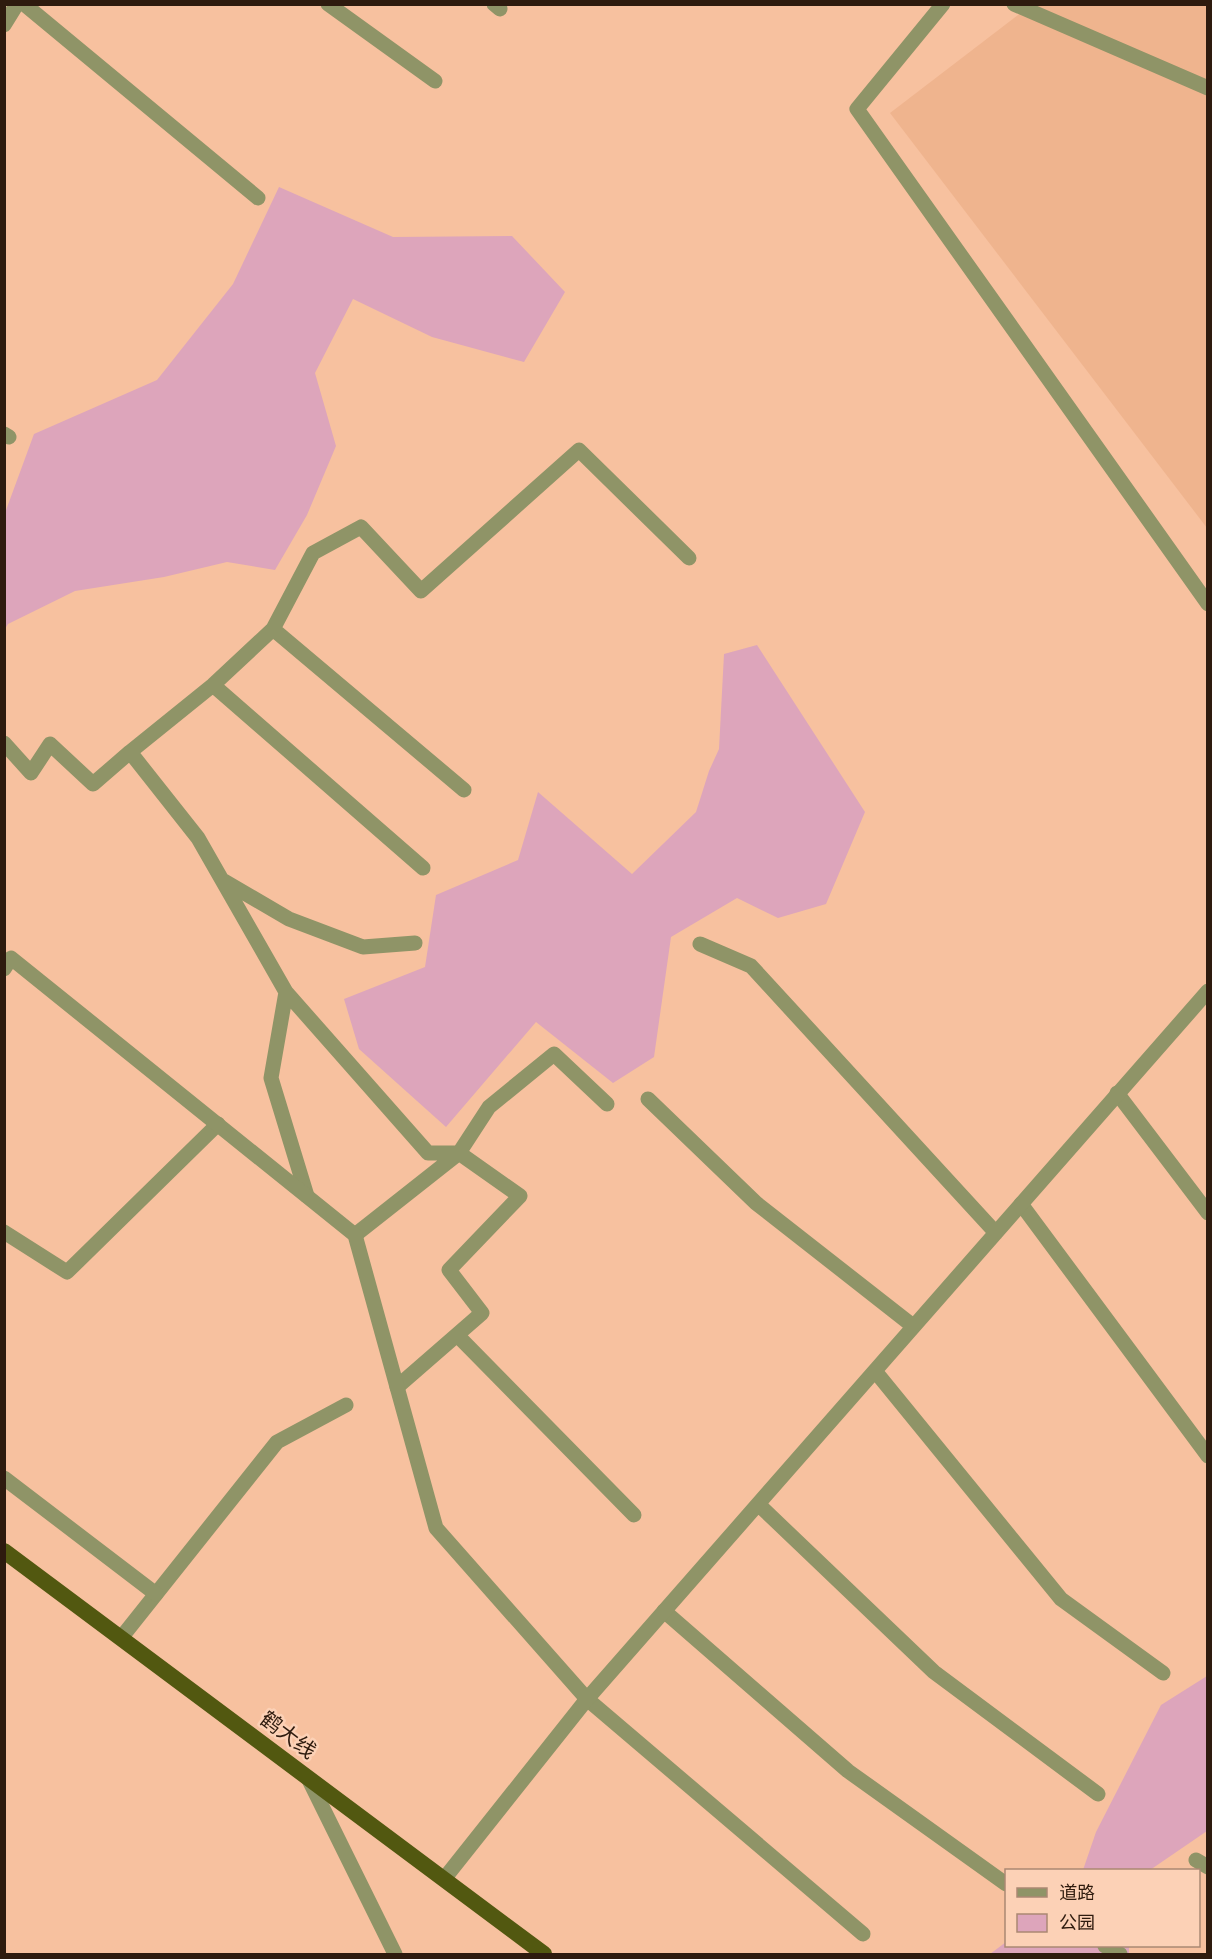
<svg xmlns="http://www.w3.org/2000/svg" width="1212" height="1959" font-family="Barlow,'Noto Sans SC',sans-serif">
<rect width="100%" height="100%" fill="#f7c19f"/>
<path fill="#efb48e" d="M1031,5h176v523l-317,-415z"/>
<path fill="#dda5bb" d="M279,187l114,50 119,-1 53,56 -41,70 -92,-25 -79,-38 -38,74 21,73 -29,69 -32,55 -48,-8 -63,15 -89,14 -67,33 -3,5v-116l29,-79 123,-54 76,-96z
M757,645l108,167 -39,92 -48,14 -41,-20 -66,39 -17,120 -41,26 -77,-61 -90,105 -87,-78 -15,-50 81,-32 11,-72 82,-35 20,-68 94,82 64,-62 13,-41 10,-22 5,-95z
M1207,1676v155l-57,39h-67l13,-38 65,-127z
M1006,1942v4h123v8h-139z"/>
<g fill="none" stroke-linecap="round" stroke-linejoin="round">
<path stroke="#8f9467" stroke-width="15" d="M328,4l107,77
M494,4l6,5
M4,434l5,3
M273,629l191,161
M213,685l210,183
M4,743l27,30 19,-29 43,40 37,-32
M224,881l65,38 74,28 52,-4
M286,992l142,161h31l61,43 -71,74 33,43 -85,74
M1117,1093l91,120
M307,1196l-36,-118 15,-86 -88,-154 -68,-86 83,-67 60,-56 40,-76 48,-26 60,64 158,-141 110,108
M1021,1204l187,252
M4,1232l63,40 151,-148
M355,1235l104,-82 30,-46 65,-53 53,50
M457,1335l177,180
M664,1611l184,160 158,113
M121,1638l156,-196 69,-37
M587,1699l276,235
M1196,1860l12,7
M1105,1946l15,8"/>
<path stroke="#8f9467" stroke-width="15" d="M24,4l234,194
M943,4l-86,105 351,495
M1014,4l194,84
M4,25l13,-21
M700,944l51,22 245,267
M4,969l7,-11 344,277 81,293 151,171
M648,1099l108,104 157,123
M875,1371l186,228 102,74
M4,1478l152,116
M758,1504l176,168 164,122
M308,1778l87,176
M444,1879l143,-180 621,-708"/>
<path stroke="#525810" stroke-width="16" d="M4,1551l540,403"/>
</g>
<g text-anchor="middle" stroke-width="5" stroke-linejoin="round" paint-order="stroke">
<g font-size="21" fill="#2e1b0e" stroke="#fcd1b6">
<text transform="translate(288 1735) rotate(37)" y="7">鹤大线</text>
</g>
</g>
<rect width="1212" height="1959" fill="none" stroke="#2e1b0e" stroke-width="12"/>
<rect x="1005" y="1869" width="195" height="78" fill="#fcd1b6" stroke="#aa8873" stroke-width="1.5"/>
<rect x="1017" y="1888" width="30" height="9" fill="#8f9467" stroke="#aa8873" stroke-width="1.5"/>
<text x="1059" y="1899" font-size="18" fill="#2e1b0e">道路</text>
<rect x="1017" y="1914" width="30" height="18" fill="#dda5bb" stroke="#aa8873" stroke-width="1.5"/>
<text x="1059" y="1929" font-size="18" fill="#2e1b0e">公园</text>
</svg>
